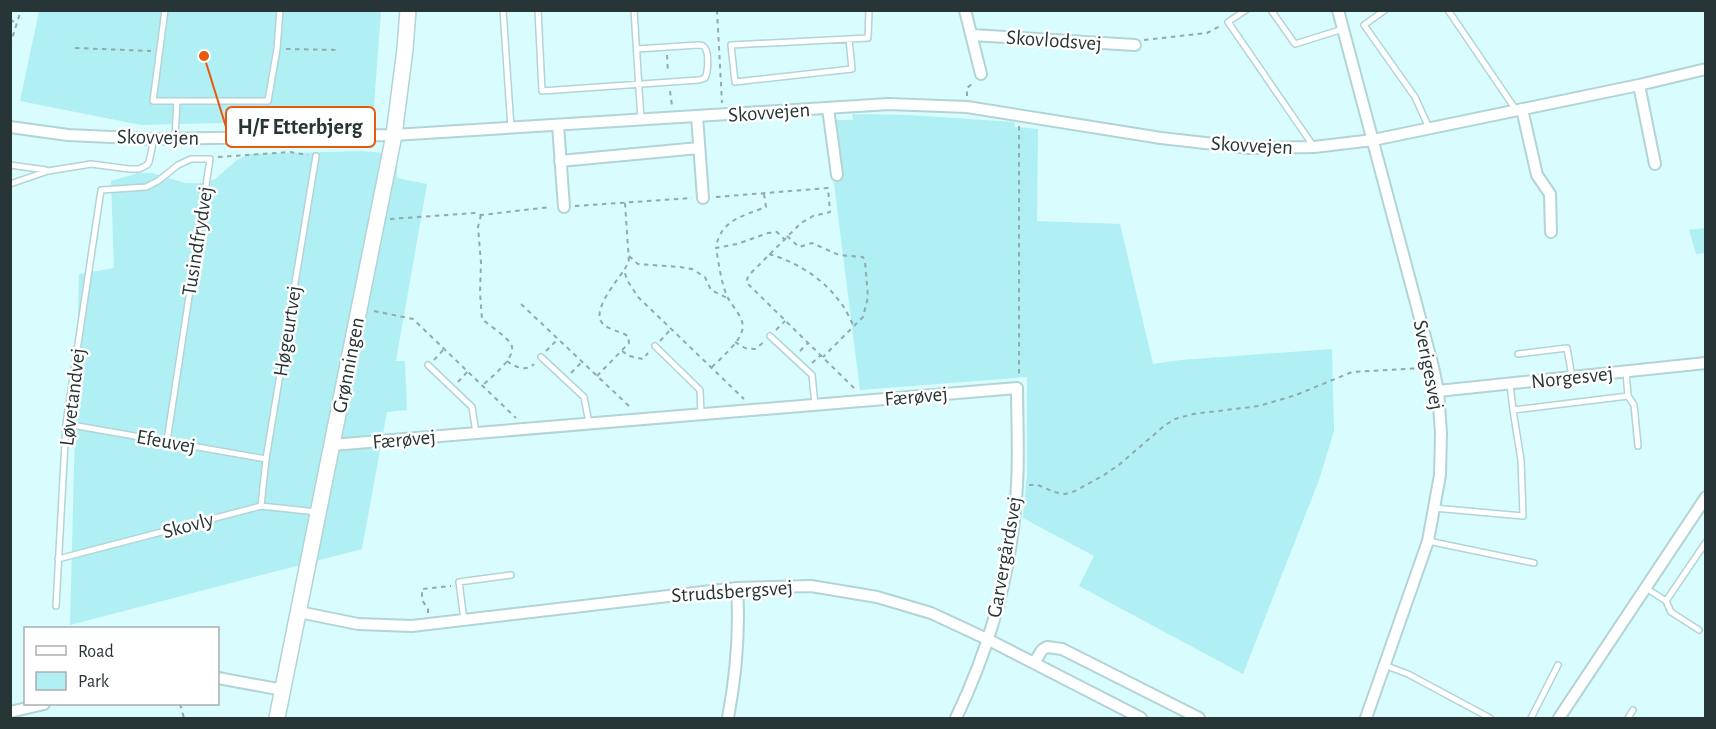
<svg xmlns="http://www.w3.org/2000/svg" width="1716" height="729" font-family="'Alegreya Sans',sans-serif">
<rect width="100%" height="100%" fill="#d9fcfe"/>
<path fill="#b0eff4" d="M39,11h342l-8,108 -232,6 -121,-24z
M852,114l57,1 105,7 1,5 23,2 -1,92 83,3 33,140 28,-4 151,-11 2,82 -15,49 -76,194 -164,-88 15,-30 -71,-38 4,-43v-98l-167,13 -34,-270h27z
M362,151l35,3v24l30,6 -31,177h9l2,49 -20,2 -25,137 -292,76 9,-351 35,-6 -3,-87 27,-8h14l33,10h19l11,-4 22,-19 14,-6z
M1705,228v25l-9,1 -7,-24z"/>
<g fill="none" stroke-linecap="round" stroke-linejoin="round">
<defs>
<path id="lane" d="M165,10l-12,91h115l9,-52 3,-39
M503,10l8,118
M538,10l4,81 157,-11 6,-2c3,-6 5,-28 -2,-32 -1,-1 -3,-1 -5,-1l-61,4
M634,10l7,110
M1246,10l-18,12 86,125
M1271,10l24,34 48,-15
M1385,10l-21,15 51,72 14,31
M1448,10l68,100
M849,39l3,30 -117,13 -4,-37 137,-7 1,-28
M175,138l2,-37
M10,165l36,5
M10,184l38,-13 43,-7 38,5h10l8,-4 2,-3 5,-23
M770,336l42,39 3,30
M655,346l45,44 1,24
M1518,354l49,-6 5,29
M541,357l43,40 5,26
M428,365l44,42 4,26
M1628,396l6,9 4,41
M1513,410l115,-14 -2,-24
M66,424l200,35
M261,506l5,-47 50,-303
M1434,508l89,8 -2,-56 -8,-50 -3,-26
M1428,541l106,22
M58,559l203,-53 56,6
M1646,588l20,13 40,-59
M1666,601l5,11 28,18
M56,606l10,-182 35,-234 45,-3 12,-6 20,-16 13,-6h19l-43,282
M464,620l-5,-38 52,-7
M1384,665l24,9 82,44
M1531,718l27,-53
M1628,718l5,-8"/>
<path id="street" d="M965,10l16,64
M1338,10l95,357 5,24 3,42 -1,42 -12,66 -62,177
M972,35l163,10
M1639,85l16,79
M828,108l9,67
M1522,109l15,66 13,19 1,38
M697,116l6,82
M558,125l6,82
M10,127l58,8 86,4 240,-4 495,-31 78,3 194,31 88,10 65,-1 59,-7 266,-55 67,-16
M560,161l139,-13
M1438,391l268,-28
M332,445l685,-57c0,32 2,64 0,96 -4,82 -26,161 -61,234
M299,612l59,12 54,2 325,-38 74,-2 66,11 54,16 58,27 152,78
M1034,663l8,-13 5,-3 15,2 137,69
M218,678l65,12
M10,712l34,-8
M728,718c8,-43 12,-86 9,-130
M1559,718l147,-221"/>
<path id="secondary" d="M277,718l117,-583 11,-86 3,-39"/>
</defs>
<use href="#lane" stroke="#b2d4d6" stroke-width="8"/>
<use href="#street" stroke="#b2d4d6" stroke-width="14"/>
<use href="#secondary" stroke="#b2d4d6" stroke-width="18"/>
<path stroke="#91abac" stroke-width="2" stroke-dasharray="4.5 4.5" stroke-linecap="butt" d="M717,10l5,93
M10,20l7,3
M1144,40l63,-7 13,-7
M10,45l11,-35
M75,48l76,3
M286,49l54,1
M667,55l1,18
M670,91l2,15
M967,96v-8l6,-5
M1019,126v250
M218,157l72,-5 18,3
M764,194l2,13c-23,9 -46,13 -50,41l21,-4 31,-11 9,-1 7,7
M716,197l112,-9 2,24 -17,4 -12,7 -52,52 -3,7 109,107
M625,203l4,59 -5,8 3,10 11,17 106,102
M575,206l117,-8
M481,215l-3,12 3,36 -1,30 2,26c8,7 24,17 29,25 7,13 -20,33 -28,41
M390,219l85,-6 6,2 70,-8
M787,236l12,11 13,-4 27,12 24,2 2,4 3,36 -5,20 -40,40
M769,254c27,8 54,24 71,48 6,7 10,17 14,25
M629,256l9,8 42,3 12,2 13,8 6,13 16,8
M521,304l109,103
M374,311l39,8 103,99
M776,330l9,-9
M660,341l11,-12
M735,342l10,6 10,1 9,-7
M546,351l12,-12
M622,351l7,5 14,3 5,-6
M800,351l8,-8
M434,360l10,-11
M507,361c8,6 19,11 27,3
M812,363l9,-8
M712,367c9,-9 27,-24 30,-36 4,-12 -9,-23 -14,-33 -7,-14 -9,-34 -12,-50
M571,373l11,-11
M597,376l32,-33 -1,-7c-8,-5 -19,-6 -25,-12 -13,-12 14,-43 21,-54
M458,382l10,-11
M1029,485h9l16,7 11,2 10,-3 29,-16 16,-11 44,-38 11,-7 18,-5 66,-8 37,-11 56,-23 70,-4
M428,613v-4l-6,-9v-11l29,-3
M180,704l4,14"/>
<use href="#lane" stroke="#fff" stroke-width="5"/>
<use href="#street" stroke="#fff" stroke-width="10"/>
<use href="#secondary" stroke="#fff" stroke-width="15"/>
</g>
<g text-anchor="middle" stroke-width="5" stroke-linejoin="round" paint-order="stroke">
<g font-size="21" fill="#283536" stroke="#fff">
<text transform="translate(1054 40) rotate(4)" y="7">Skovlodsvej</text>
<text transform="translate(769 112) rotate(-4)" y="7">Skovvejen</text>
<text transform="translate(158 137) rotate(1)" y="7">Skovvejen</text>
<text transform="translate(1252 145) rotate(3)" y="7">Skovvejen</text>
<text transform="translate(197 241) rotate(-81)" y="7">Tusindfrydvej</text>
<text transform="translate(287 331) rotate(-81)" y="7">Høgeurtvej</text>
<text transform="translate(348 365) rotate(-79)" y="7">Grønningen</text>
<text transform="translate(1429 365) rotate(79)" y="7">Sverigesvej</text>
<text transform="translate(1572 377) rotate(-6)" y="7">Norgesvej</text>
<text transform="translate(916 396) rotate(-5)" y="7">Færøvej</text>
<text transform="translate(72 397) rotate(-83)" y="7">Løvetandvej</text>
<text transform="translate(404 439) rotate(-5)" y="7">Færøvej</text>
<text transform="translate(166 441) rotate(10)" y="7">Efeuvej</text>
<text transform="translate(188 525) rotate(-15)" y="7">Skovly</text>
<text transform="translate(1004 557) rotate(-80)" y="7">Garvergårdsvej</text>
<text transform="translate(732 591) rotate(-4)" y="7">Strudsbergsvej</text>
</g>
</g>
<path fill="none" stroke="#e8590c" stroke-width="2" d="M204 56L226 127"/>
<circle fill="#e8590c" stroke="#fff" stroke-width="2" cx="204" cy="56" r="6"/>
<rect fill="#fff" stroke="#e8590c" stroke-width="2" x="226" y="107" width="149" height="40" rx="6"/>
<g font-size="22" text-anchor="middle" font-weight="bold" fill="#283536">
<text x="300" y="134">H/F Etterbjerg</text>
</g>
<rect width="1716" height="729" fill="none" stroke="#283536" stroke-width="24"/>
<rect x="24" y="627" width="195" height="78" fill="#ffffff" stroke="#a9aeaf" stroke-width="1.5"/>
<rect x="36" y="646" width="30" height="9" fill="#ffffff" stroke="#a9aeaf" stroke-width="1.5"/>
<text x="78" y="657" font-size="18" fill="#283536">Road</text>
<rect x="36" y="672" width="30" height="18" fill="#b0eff4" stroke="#a9aeaf" stroke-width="1.5"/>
<text x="78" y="687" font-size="18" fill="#283536">Park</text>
</svg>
